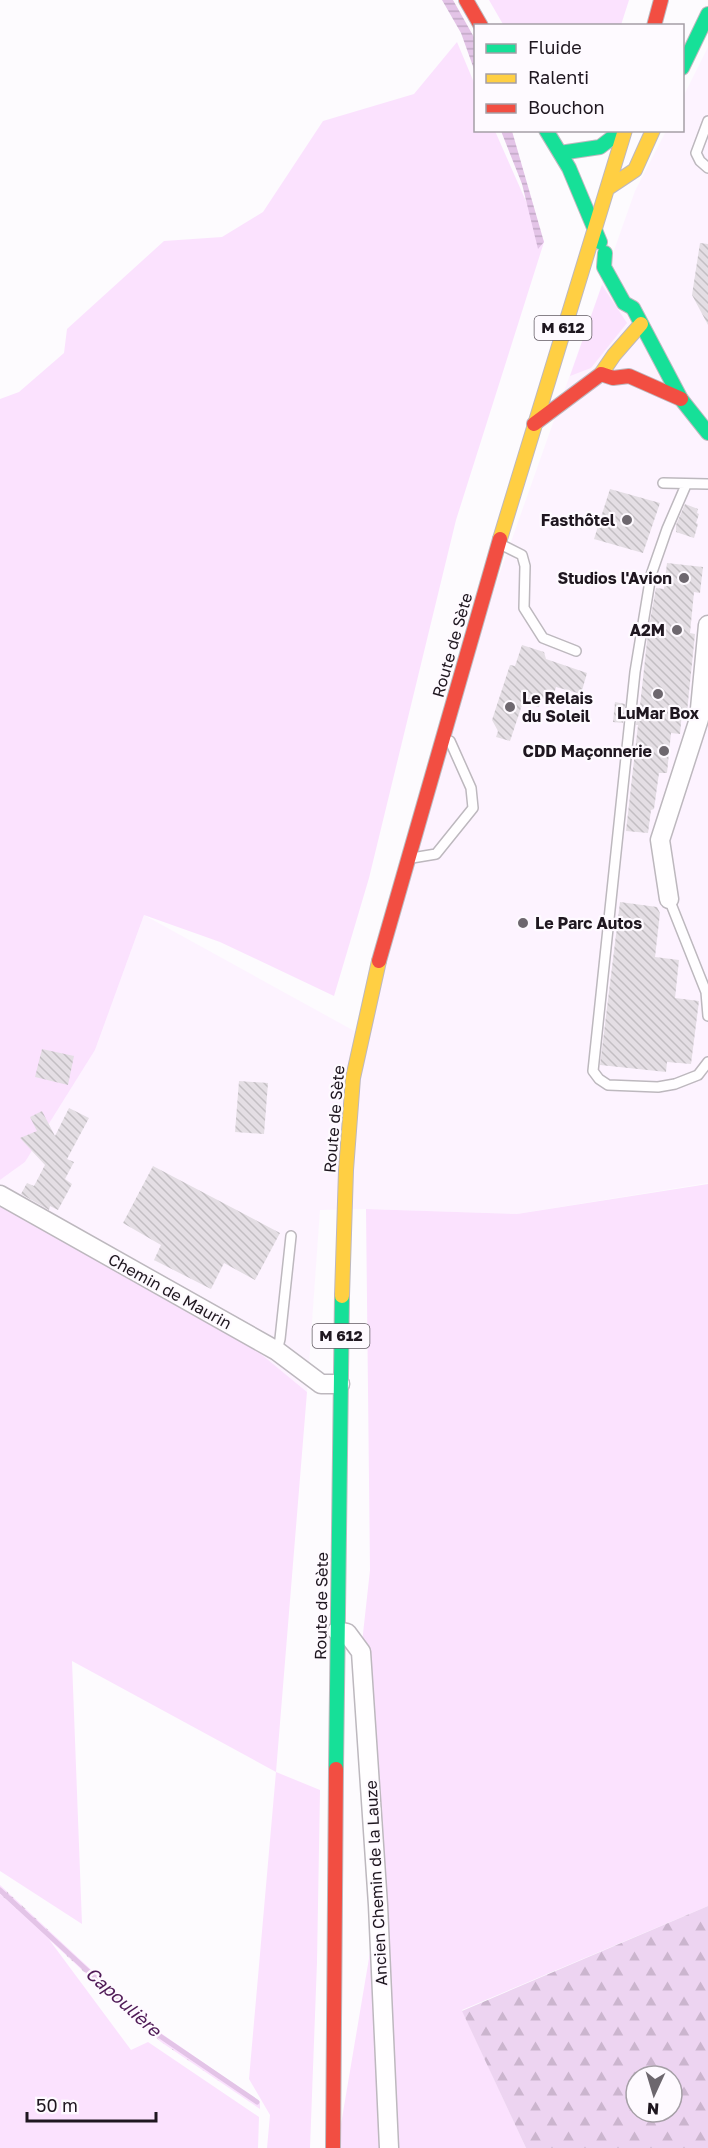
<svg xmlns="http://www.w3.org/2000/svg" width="708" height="2148" font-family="'Golos Text',sans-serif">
<defs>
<pattern id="forest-firs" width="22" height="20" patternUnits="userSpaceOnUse" patternTransform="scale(1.5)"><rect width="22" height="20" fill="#edd4f1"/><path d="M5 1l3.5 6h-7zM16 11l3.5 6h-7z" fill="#cbb5ce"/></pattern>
<pattern id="wetland-marsh" width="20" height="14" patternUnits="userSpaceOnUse" patternTransform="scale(1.5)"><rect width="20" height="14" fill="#fbe2fe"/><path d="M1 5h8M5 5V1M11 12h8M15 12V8" fill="none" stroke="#d7c1d9"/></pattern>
<pattern id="water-rules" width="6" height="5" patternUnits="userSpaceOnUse" patternTransform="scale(1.5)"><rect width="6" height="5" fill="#e3c4e7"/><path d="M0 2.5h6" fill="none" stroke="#c2a8c6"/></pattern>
<pattern id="building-back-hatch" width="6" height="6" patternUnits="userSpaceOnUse" patternTransform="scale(1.5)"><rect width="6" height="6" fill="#e4dee4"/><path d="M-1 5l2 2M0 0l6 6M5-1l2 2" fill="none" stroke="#c3bec3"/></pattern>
</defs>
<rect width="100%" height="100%" fill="#fdfbfe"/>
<path fill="#fdf3ff" d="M708,47v1136l-191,31 -151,-5 -46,1 -13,182 -69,-57 -238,-147v-8l25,-18 70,-112 49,-135 223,123 52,-236 216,-611 31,-60 16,-1 1,-33z"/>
<path fill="#fbe2fe" d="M489,0h140l-8,25 -117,1z
M457,42l18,43 1,45 19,1 49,111 -88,278 -87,358 -35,118 -114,-54 -76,-27 -49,135 -70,112 -25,18v-781l19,-7 45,-39 3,-24 97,-88 58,-4 41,-25 60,-91 91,-27z
M602,285l25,38 -36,45 -21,8z
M708,1184v722l-246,104 64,138h-189l41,-243 -17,-253 9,-82 -4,-361 151,5z
M0,1203l238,132 69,57 -31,380 44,18 -3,172 -7,186h-43l3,-33 -21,-36 27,-307 -204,-111 10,263 -82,-53z
M0,1894l45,40 86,116 17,-8 111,75 -1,31h-258z"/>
<path fill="url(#forest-firs)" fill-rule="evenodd" d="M708,1906v242h-182l-64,-137zM636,2076h36v36h-36z"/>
<path fill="url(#wetland-marsh)" d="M0,1885l155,144 105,73v7l-99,-67 -22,-19 -139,-129z"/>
<path fill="url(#water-rules)" d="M442,0h11l22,39v33l-14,-39z
M501,131h11l32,111 -6,7 -16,-65z"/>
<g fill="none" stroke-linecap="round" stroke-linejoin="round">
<path stroke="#e3c4e7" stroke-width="5" d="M0,1890l154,142 103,70"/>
</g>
<path fill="url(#building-back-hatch)" d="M700,243l8,1v81l-16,-30z
M610,489l50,14 -17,50 -49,-14z
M685,504l13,5 -1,4 2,1 -3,9 2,1 -4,14 -18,-6v-7z
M667,563l36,4 -3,26 -6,-1 -4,41 5,1 -8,78h-5l-2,22 -9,-1 -4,40h-8l-5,36 -3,1 -3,23 -22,-2 12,-106h-2l2,-20 2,1 8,-74 8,-44 8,1z
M522,645l22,7 2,7 41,14 -6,21 -25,-7 -4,14 -11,-3 -2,9 -16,-5 -13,39 -14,-4 2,-6 -6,-11 18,-55 5,1z
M615,702l10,2 -2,19 -10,-1z
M620,902l37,5 3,6 -5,44 24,3 -4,38 24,3 -8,63 -24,-2 -1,10 -66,-7z
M42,1049l32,7 -6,29 -33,-8z
M239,1081l29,2 -4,51 -29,-2z
M69,1108l20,10 -22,41 7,3 -9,17 7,5 -14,26 -8,-4 -1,4 -28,-16 6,-11 7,3 11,-21 -25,-27 17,-7 -7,-14 12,-6 13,25z
M153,1166l127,67 -25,47 -31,-17 -13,26 -57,-29 7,-15 -38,-22z"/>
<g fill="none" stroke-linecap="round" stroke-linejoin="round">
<defs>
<path id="lane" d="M708,121l-12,32 4,8 8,7
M663,483l45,1
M686,485l-19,44 -16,46 -16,97 -42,399 6,8 9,6 50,2 17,-3 23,-9 10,-13
M504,546l18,9 3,11 -1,42 19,30 33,13
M412,858l24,-4 37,-46 -2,-20 -21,-47
M669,899l37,93 2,24
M277,1351l3,-12 11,-103"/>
<path id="street" d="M669,899l-9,-59 39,-121 9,-94
M0,1195l277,156 44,33h19
M337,1631l10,2 14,19 17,253 11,243"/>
<path id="fast" d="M682,68l26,-54
M546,130l23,38 31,74
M560,153l40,-6 22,-17
M605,253l-1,14 20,36 9,5 48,91 27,34
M336,1769l6,-473"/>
<path id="slow" d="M608,188l27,-18 18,-40
M601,374l13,-19 27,-31
M500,539l125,-409
M342,1296l4,-126 7,-92 26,-117"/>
<path id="jam" d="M466,0l15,26
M654,26l7,-26
M534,424l67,-50 12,4 16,-2 52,23
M379,961l121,-422
M333,2148l3,-379"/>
</defs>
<use href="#lane" stroke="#bdb8be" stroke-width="12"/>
<use href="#street" stroke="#bdb8be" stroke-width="21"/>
<use href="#fast" stroke="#bdb8be" stroke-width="16"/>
<use href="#slow" stroke="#bdb8be" stroke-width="16"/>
<use href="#jam" stroke="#bdb8be" stroke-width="16"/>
<use href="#lane" stroke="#fffeff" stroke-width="9"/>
<use href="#street" stroke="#fffeff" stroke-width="18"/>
<use href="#fast" stroke="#16e098" stroke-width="14"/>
<use href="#slow" stroke="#ffcf43" stroke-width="14"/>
<use href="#jam" stroke="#f24e42" stroke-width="14"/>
</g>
<g fill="#6d676e" stroke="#fefaff" stroke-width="2">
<circle cx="627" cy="520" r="6"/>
<circle cx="684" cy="578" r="6"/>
<circle cx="677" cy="630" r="6"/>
<circle cx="658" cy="694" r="6"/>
<circle cx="510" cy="707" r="6"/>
<circle cx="664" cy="751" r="6"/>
<circle cx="523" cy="923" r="6"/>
</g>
<g text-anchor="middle" stroke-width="4.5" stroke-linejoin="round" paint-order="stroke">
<g fill="#fefaff" stroke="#625b63" stroke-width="1.5">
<rect x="534.5" y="316" width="57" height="24" rx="4.5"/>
<rect x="312.5" y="1324" width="57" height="24" rx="4.5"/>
</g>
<g font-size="15" font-weight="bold" fill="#1f1720">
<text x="563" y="333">M 612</text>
<text x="341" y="1341">M 612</text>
</g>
<g font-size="16" font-weight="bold" fill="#1f1720" stroke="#fefaff" text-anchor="end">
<text x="615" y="526">Fasthôtel</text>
<text x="672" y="584">Studios l'Avion</text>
<text x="665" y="636">A2M</text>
<text x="522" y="704" text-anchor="start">Le Relais<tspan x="522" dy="18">du Soleil</tspan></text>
<text x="658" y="719" text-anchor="middle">LuMar Box</text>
<text x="652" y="757">CDD Maçonnerie</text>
<text x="535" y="929" text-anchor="start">Le Parc Autos</text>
</g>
<g font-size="16" fill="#1f1720" stroke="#fefaff">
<text transform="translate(452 645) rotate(-74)" y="6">Route de Sète</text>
<text transform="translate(334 1119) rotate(-85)" y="6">Route de Sète</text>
<text transform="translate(170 1291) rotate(29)" y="6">Chemin de Maurin</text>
<text transform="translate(321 1606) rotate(-89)" y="6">Route de Sète</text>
<text transform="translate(376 1883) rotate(-93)" y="6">Ancien Chemin de la Lauze</text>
</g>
<g font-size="18" font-style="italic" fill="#4f1a56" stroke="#fefaff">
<text transform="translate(123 2002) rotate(42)" y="6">Capoulière</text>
</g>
</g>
<rect x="474" y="24" width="210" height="108" fill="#fefaff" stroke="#a59fa6" stroke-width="1.5"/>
<rect x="486" y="44" width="30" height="9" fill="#16e098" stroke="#a59fa6" stroke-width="1.5"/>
<text x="528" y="54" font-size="18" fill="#1f1720">Fluide</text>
<rect x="486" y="74" width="30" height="9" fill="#ffcf43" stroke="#a59fa6" stroke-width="1.5"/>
<text x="528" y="84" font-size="18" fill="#1f1720">Ralenti</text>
<rect x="486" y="104" width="30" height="9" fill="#f24e42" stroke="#a59fa6" stroke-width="1.5"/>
<text x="528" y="114" font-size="18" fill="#1f1720">Bouchon</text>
<g transform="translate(654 2094) rotate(184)"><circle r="28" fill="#fefaff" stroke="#a59fa6" stroke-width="1.5"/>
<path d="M0-4.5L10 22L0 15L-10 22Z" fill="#6d676e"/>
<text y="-9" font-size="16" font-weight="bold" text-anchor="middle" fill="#1f1720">N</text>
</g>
<path d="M27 2112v9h129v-9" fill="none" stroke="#1f1720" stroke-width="3"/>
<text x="36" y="2112" font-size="18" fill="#1f1720" stroke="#fefaff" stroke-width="4.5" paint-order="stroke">50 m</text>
</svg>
